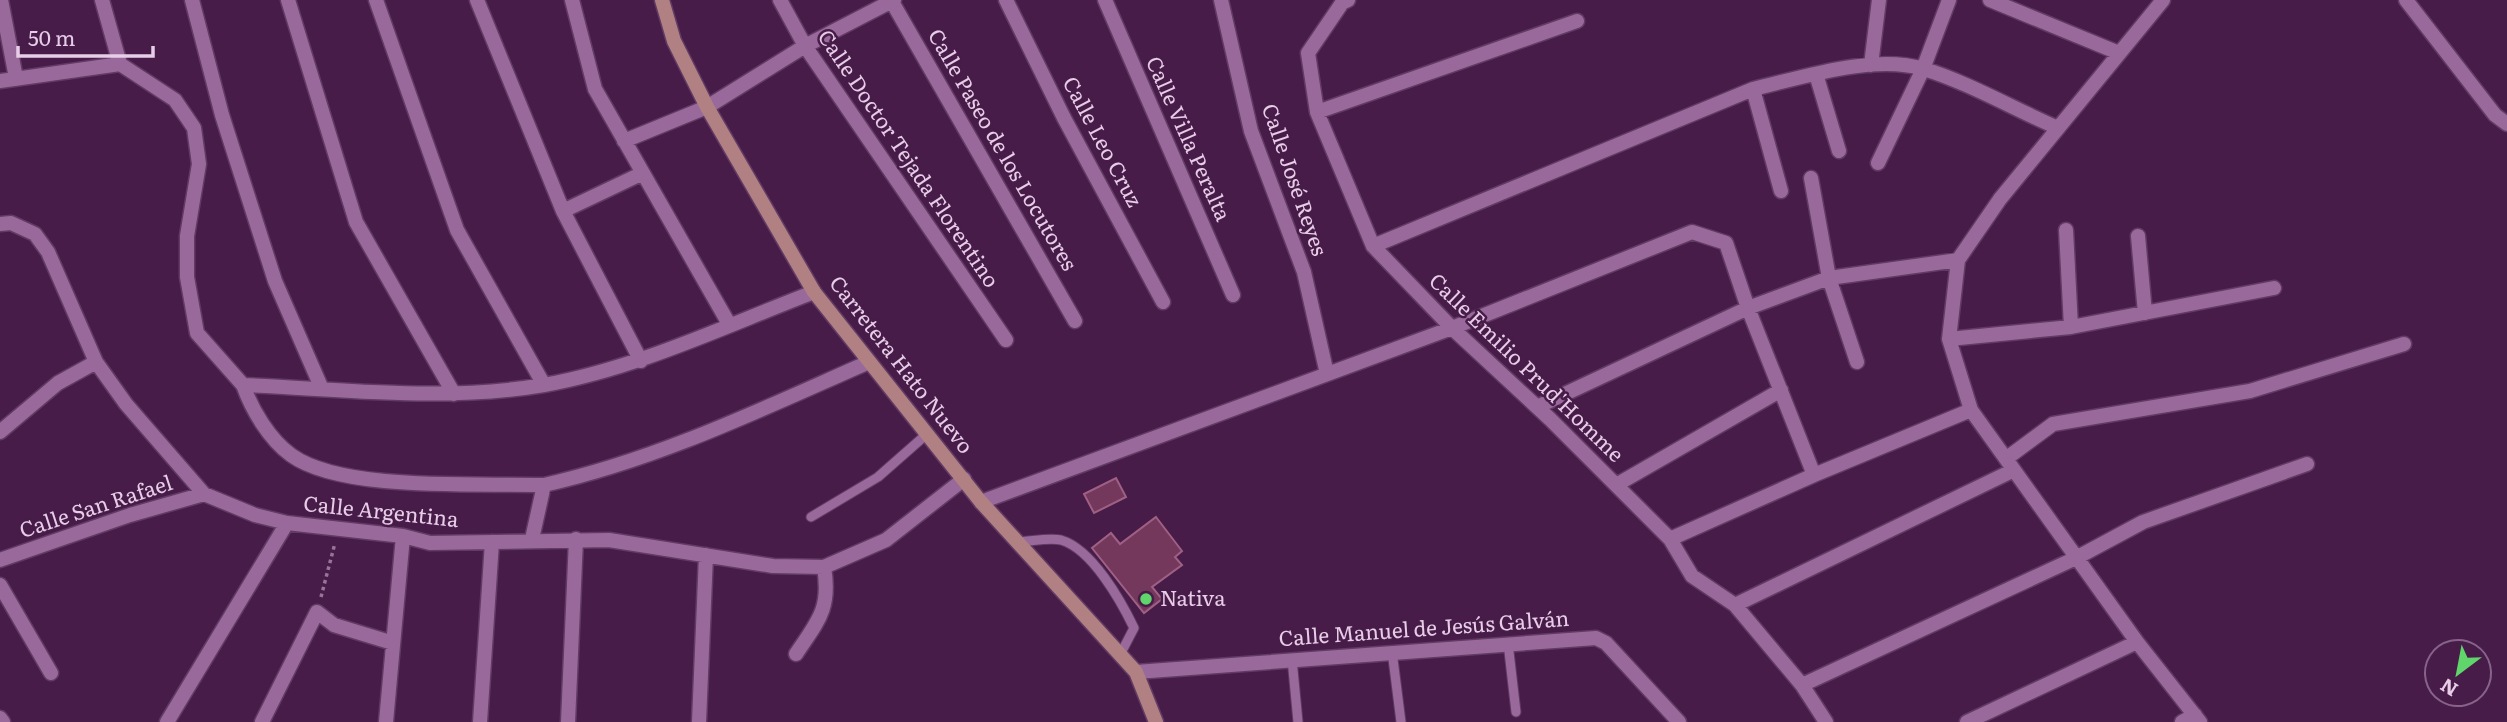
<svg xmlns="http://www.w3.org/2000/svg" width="2507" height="722" font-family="Literata,serif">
<rect width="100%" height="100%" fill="#471c49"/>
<path fill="#73385b" stroke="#9f6084" stroke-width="2" d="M1116,478l10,19 -32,16 -10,-19z
M1156,517l26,34 -7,6 7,8 -30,22 10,12 -18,14 -52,-65 19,-15 9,11z"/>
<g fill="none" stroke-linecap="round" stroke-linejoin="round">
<defs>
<path id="lane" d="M811,517l67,-40 50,-44
M1016,542c14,0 32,-5 45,-2 31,9 60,61 73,88l-13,25
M1508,643l8,69
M1392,651l9,71
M1292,659l6,63"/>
<path id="street" d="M1,0l15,78
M102,0l18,64 55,36 19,28 5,36 -12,72v41l10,56 46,52c99,4 202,17 301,0 94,-17 181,-59 270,-93
M192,0l30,115 53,166 47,108
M288,0l68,222 98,172
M376,0l81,230 87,155
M477,0l86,211 78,150
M572,0l23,89 134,235
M780,0l25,46 201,294
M891,0l184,321
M1006,0l58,118 99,184
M1105,0l128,295
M1221,0l30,131 53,141 23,102
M1348,0l-6,3 -34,50 9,59 56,134 79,82 98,91 120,120 22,37 43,29 67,80 24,37
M1990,0l129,53
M2163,0l-163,199 -42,61 -9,79 22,71 166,232 63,80
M2406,0l89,115 12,9
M1871,65l8,-65
M1816,74l23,77
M0,81l120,-17
M1753,89l28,102
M1317,112l260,-91
M624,141l83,-34 98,-61 89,-46
M1878,163l45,-94 26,-69
M1811,178l18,100 28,84
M563,211l80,-38
M0,224l11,-1 24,11 13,18 48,110 30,42 78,90 51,21 32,8 116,13 27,7 179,-3 164,26 51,1 62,-27 78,-61
M2066,230l5,97
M2138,236l7,77
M1373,246l380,-157c51,-12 120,-35 171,-20 43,13 92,41 134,59
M1949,339l122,-12 203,-39
M243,385c9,25 26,54 48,70 51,37 188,28 253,30
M1537,407l211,-99 81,-30 129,-18
M0,432l58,-49 38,-21
M2007,458l46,-34 197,-33 154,-47
M1616,485l165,-95
M981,502l471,-174 240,-96 34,11 22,65 66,167
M532,539l12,-54c115,-26 218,-76 325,-123
M1670,539l144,-64 157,-65
M0,560l130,-45 74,-21
M0,585l51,88
M1735,605l279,-135
M796,654c22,-33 35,-45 28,-87
M1136,672l460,-34 10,5 73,79
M1802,685l274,-127 67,-36 164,-58
M0,718l3,4
M167,722l120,-199
M262,722l55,-110 17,13 59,18
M386,722l17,-186
M480,722l12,-180
M568,722l8,-183
M699,722l7,-167
M1967,722l170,-80
M2182,722l13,-7"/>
<path id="secondary" d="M662,0l12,41 33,66 107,185 167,210 155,170 20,50"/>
</defs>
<use href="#lane" stroke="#613b63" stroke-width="11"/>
<use href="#street" stroke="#613b63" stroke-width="17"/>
<use href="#secondary" stroke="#613b63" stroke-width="17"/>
<path stroke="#977498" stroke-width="3.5" stroke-dasharray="3.5 3.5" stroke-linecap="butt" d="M321,597l14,-54"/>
<use href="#lane" stroke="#9a699c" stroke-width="9"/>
<use href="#street" stroke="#9a699c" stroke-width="14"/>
<use href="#secondary" stroke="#b08082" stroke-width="14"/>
</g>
<circle fill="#5fd56b" stroke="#471c49" stroke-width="2.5" cx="1146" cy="599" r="7"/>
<g text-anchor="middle" stroke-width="5" stroke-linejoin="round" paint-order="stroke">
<g font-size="21" fill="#e8cde8" stroke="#471c49">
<text transform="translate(1188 139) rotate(66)" y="7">Calle Villa Peralta</text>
<text transform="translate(1102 142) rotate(62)" y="7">Calle Leo Cruz</text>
<text transform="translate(1002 150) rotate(60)" y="7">Calle Paseo de los Locutores</text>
<text transform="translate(908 159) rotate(56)" y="7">Calle Doctor Tejada Florentino</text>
<text transform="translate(1294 180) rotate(71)" y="7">Calle José Reyes</text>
<text transform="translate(901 365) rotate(52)" y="7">Carretera Hato Nuevo</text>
<text transform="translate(1526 368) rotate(44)" y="7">Calle Emilio Prud'Homme</text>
<text transform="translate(96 507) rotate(-18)" y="7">Calle San Rafael</text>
<text transform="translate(381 512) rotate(6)" y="7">Calle Argentina</text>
<text transform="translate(1424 629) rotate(-4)" y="7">Calle Manuel de Jesús Galván</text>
</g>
<g font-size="21" fill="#e8cde8" stroke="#471c49" text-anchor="start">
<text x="1160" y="606">Nativa</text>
</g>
</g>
<g transform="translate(2458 673) rotate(212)"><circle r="33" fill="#471c49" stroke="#876389" stroke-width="2"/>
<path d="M0-5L12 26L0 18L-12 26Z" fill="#5fd56b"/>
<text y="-10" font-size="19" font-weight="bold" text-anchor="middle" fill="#e8cde8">N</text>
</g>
<path d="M18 46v10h135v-10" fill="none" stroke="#e8cde8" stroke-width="3.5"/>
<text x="28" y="46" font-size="21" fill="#e8cde8" stroke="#471c49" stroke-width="5" paint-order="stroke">50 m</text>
</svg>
